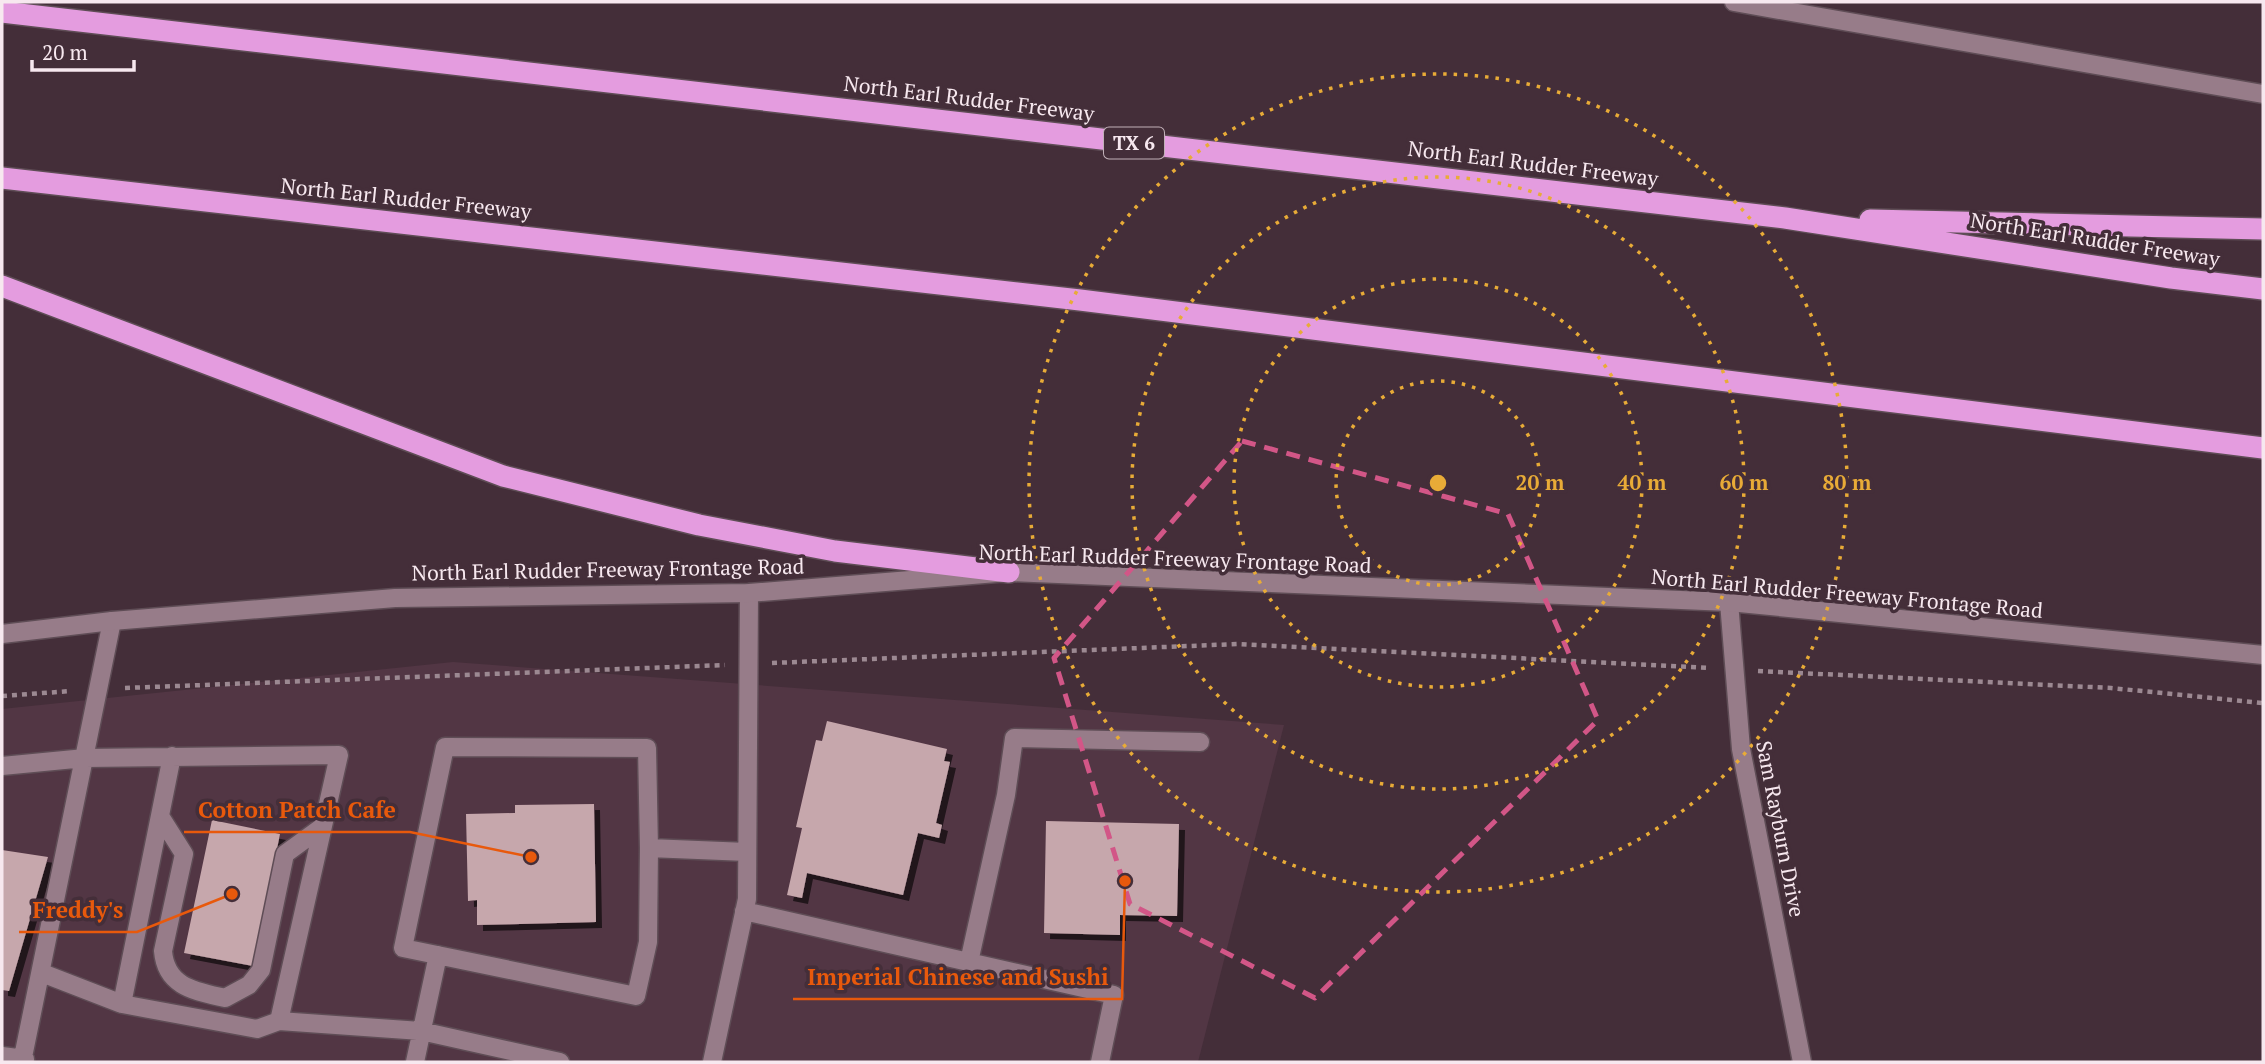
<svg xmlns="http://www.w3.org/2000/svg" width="2265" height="1064" font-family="'PT Serif',serif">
<defs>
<filter id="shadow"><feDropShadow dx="6" dy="6" stdDeviation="0" flood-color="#0009"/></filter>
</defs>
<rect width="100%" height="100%" fill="#442e39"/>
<path fill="#523644" d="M453,662l831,63 -86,337h-1196v-353z"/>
<path fill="#c6a7ac" filter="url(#shadow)" d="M827,721l120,28 -3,12 6,1 -14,61 6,2 -3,13 -21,-5 -15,62 -96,-22 -5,25 -15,-3 15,-67 -6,-1 20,-87 6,1z
M594,804l2,118 -119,3v-25l-9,1 -2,-87 49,-1v-8z
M212,820l68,14 -27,132 -69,-13z
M1046,821l133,3 -2,92 -57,-1v20l-76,-2z
M2,850l46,7 -39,134 -7,-1z"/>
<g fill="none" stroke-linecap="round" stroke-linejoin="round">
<defs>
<path id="lane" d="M2,766l83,-8 254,-3 -60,266
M160,816l24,38 -21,97c3,36 32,40 62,47l24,-13 12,-15 24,-116 37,-27
M649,848l-1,94 -12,54 -233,-48 42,-201 202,1 2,100 98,4
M744,911l370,84 -14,67
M969,962l37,-167 8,-57 186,4
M42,973l80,31 135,25 22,-8 142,10 139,31
M122,1004l50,-248
M2,1056l23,3
M22,1062l90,-441
M415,1062l23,-107
M712,1062l35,-163 2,-306"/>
<path id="street" d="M1729,602l12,147 61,313"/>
<path id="secondary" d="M1734,2l529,92
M2,634l110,-13 283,-23 354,-5 260,-21 720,30 534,53"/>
<path id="highway" d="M2,12l1783,206 386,60 92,11
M2,178l1078,122 1183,148
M1870,220l393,9
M2,286l501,190 196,49 136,26 174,21"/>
</defs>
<use href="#lane" stroke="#5f4d56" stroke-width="21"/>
<use href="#street" stroke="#5f4d56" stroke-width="21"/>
<use href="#secondary" stroke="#5f4d56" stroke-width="21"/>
<use href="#highway" stroke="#5f4d56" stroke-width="24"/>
<path stroke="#9c8992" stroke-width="4.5" stroke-dasharray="5 5" stroke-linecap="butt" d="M772,663l466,-19 473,24
M1758,671l353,17 152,15
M125,688l600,-23
M2,696l69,-5"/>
<use href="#lane" stroke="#977c89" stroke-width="18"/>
<use href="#street" stroke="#977c89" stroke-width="18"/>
<use href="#secondary" stroke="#977c89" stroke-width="18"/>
<use href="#highway" stroke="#e49cdf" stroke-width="21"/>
</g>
<path fill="none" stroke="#d25687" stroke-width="5" stroke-dasharray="14 9" stroke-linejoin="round" d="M1242,441l266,73 90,206 -283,278 -185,-94 -76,-246z"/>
<g fill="none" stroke="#e8ab37" stroke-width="3.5" stroke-dasharray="3.5 7">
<circle cx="1438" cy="483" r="102"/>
<circle cx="1438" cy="483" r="204"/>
<circle cx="1438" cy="483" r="306"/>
<circle cx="1438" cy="483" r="409"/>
</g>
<g text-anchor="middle" stroke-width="7" stroke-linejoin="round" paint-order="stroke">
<rect fill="#442e39" stroke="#c1b0b8" stroke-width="2" x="1104" y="127.5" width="60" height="31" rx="5"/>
<g font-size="19" font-weight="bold" fill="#f7e8ef">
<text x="1134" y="150">TX 6</text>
</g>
<g font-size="21" fill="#f7e8ef" stroke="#442e39">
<text transform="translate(969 99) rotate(7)" y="7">North Earl Rudder Freeway</text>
<text transform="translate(1533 164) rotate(7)" y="7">North Earl Rudder Freeway</text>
<text transform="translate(406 199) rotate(6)" y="7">North Earl Rudder Freeway</text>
<text transform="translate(2095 240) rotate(9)" y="7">North Earl Rudder Freeway</text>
<text transform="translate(1175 559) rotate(2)" y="7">North Earl Rudder Freeway Frontage Road</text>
<text transform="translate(608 570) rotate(-1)" y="7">North Earl Rudder Freeway Frontage Road</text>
<text transform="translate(1847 594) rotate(5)" y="7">North Earl Rudder Freeway Frontage Road</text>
<text transform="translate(1780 829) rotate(79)" y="7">Sam Rayburn Drive</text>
</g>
</g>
<circle cx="1438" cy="483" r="10" fill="#e8ab37" stroke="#442e39" stroke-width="3.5"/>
<g font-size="21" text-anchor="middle" font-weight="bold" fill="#e8ab37" stroke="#442e39" stroke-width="7" stroke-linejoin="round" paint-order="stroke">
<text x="1540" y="490">20 m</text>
<text x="1642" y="490">40 m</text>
<text x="1744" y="490">60 m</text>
<text x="1847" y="490">80 m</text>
</g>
<path fill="none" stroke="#e8590c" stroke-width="2.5" d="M531 857L410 832H184M232 894L137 932H19M1125 881L1122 999H793"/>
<g fill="#e8590c" stroke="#442e39" stroke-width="2.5">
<circle cx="531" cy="857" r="7"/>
<circle cx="232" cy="894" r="7"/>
<circle cx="1125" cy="881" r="7"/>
</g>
<g font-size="23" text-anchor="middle" font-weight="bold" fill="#e8590c" stroke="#442e39" stroke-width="7" stroke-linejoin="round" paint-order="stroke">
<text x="297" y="818">Cotton Patch Cafe</text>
<text x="78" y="918">Freddy's</text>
<text x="958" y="985">Imperial Chinese and Sushi</text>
</g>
<rect width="2265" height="1064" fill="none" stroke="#f7e8ef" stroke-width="7"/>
<path d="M32 60v10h102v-10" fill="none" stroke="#f7e8ef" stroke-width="3.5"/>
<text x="42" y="60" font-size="21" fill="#f7e8ef" stroke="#442e39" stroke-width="5" paint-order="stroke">20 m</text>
</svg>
